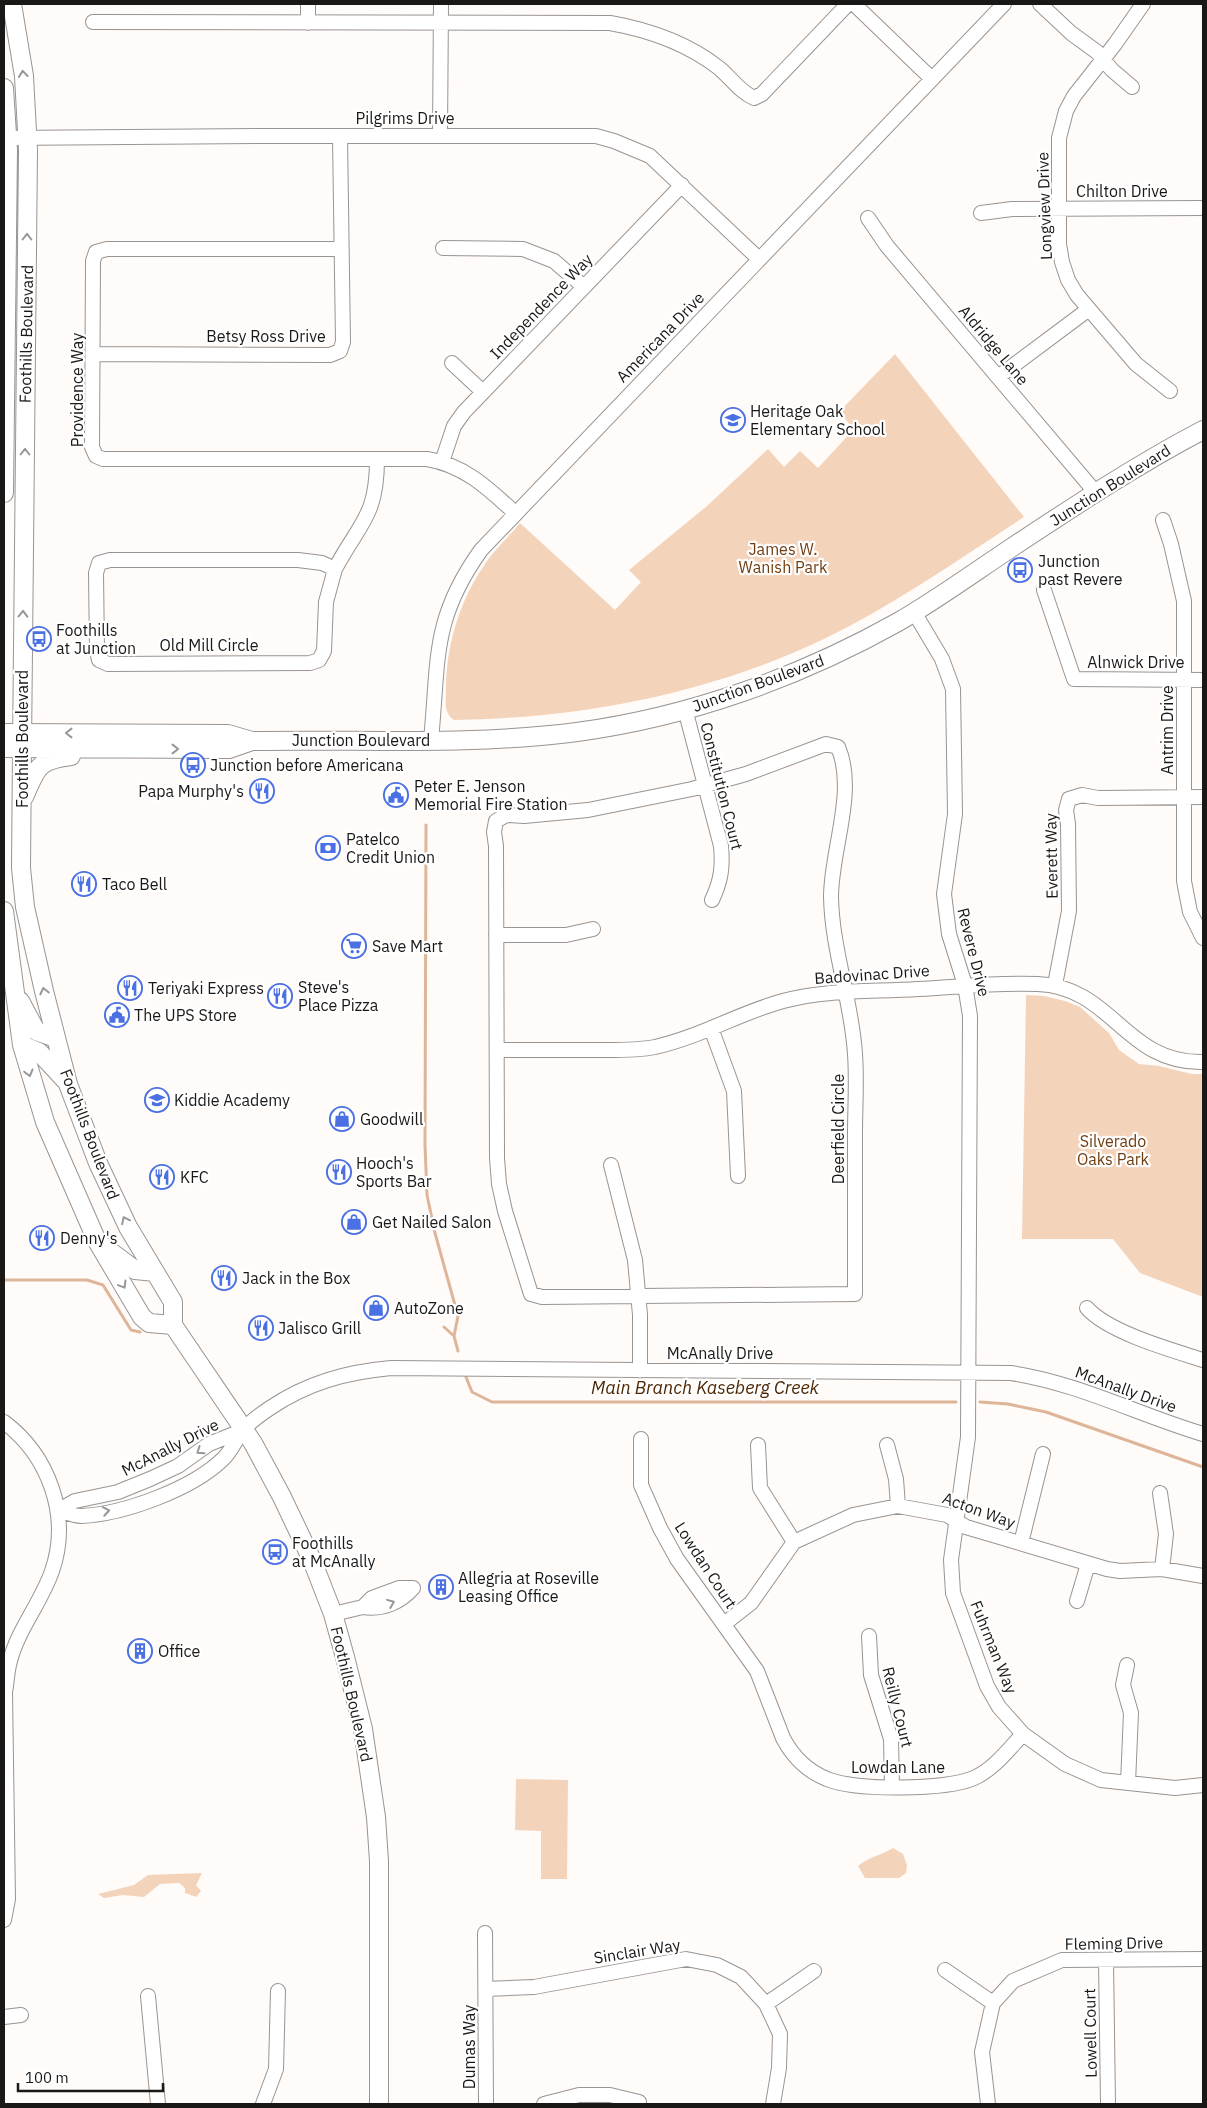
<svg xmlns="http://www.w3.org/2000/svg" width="1207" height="2108" font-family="'IBM Plex Sans',sans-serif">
<rect width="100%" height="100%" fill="#fffbf8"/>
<path fill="#f4d3bb" d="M895,354l129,163c-65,42 -130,88 -200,122 -116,55 -242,79 -370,81 -11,-7 -8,-19 -8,-30 0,-44 13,-87 37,-123 10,-16 25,-29 37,-44l95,87 26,-28 -12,-12 78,-64 61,-57 16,18 16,-16 18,17 36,-39 -15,-17z
M1026,995l18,1 21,5 15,6 29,26 10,17 20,14 20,2 33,8h11v223l-63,-24 -27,-34h-91z
M516,1779l52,1 -1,99h-26v-48l-26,-1z
M893,1848l10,6 4,11 -1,8 -7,5h-34l-7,-12c10,-9 24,-11 35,-18z
M202,1873l-6,12 5,6 -5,6 -11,-4v-5l-6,-5 -19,1 -16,13 -21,-2 -19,3 -6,-4 36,-9 14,-10z"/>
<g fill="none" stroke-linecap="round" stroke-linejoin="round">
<path stroke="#deb599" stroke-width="3" d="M426,825l-1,320 2,50 8,38 23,83 -4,20
M4,1280h83l16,5 28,45 9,2
M444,1327l10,9 4,15
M466,1377l6,15 20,10h464
M980,1402l28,2 38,8 157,55"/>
<defs>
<path id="minor" d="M308,4v19
M854,4l78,75
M1040,4l31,29 26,19 15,18 20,17
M1143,4l-28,40 -41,52 -8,15 -7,27v106l3,18 6,18 9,15 59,69 34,27
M93,22l517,1c40,7 77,20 109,45 12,10 21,24 35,30l8,-4 86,-90
M440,135l1,-131
M4,138l264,-2h328l18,5 36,15 109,103
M981,213l31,-4 191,-1
M868,218l19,28 209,247
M443,248l80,1 31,12 30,26
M341,249h-234l-11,3 -3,9 -1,186 4,9 7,3h324c37,6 61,29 88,54
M94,354l236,1 10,-4 3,-9 -3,-206
M452,363l31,29
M998,377l91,-68
M442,462l12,-36 10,-14 218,-227
M1163,520l8,24 13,57v280l6,31 13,26
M110,560h188l24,3 13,6 -9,33 -2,49 -5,9 -9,3 -202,1 -9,-4 -2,-9 -1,-78 3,-10z
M335,569c25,-47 42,-52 42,-110
M1044,590l30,89 129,1
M914,612l28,47 11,30 2,125 -11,80 5,40 16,51 5,31 -2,421 -17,123 2,33 34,93 12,21 24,27 42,30 36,16 74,8 28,-3
M685,709l36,137c2,21 0,35 -9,54
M431,740c8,-80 0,-120 50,-190l523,-546
M826,744l12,3c19,44 -7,103 -7,150 1,53 21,105 24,157 2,27 0,54 0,80 0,53 0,106 0,160l-313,3 -11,-3 -26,-83 -6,-27 -2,-26 -1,-312 -2,-14 2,-11 10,-6 18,1 64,-6 104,-21 54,-15z
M496,935h70l27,-6
M1055,985l14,-74 -1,-87 -2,-14 3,-11 13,-4 16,3 105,-1
M711,1028l23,63 4,85
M497,1050c31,0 63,0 94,0 21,0 43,1 64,-3 45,-10 84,-34 128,-46 45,-12 89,-9 135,-12 40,-2 80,-7 120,-5 75,3 87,80 165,78
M611,1165l24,95 5,55v56
M1087,1308c21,24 84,42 116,52
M4,1422c45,34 67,94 48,149 -11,32 -34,58 -42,90 -3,10 -3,21 -5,31l3,207 -4,21
M641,1439v46l19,43 17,31 80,112 26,67c10,19 24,33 44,41 28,12 120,11 147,-1 20,-9 34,-28 49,-44
M758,1445l2,43 34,54
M887,1445l9,34 2,27
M1160,1493l6,41 -4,35
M59,1510c6,2 15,6 22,6 43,-2 112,-27 143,-58 8,-8 12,-19 19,-28 7,-8 18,-16 27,-22 37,-25 76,-36 121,-40l620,5c67,10 128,42 192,61
M59,1510l16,-9 43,-9 32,-13 28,-13 31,-22 35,-14
M1021,1543l22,-89
M1077,1601l11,-37
M363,1607c20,3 38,-5 50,-19
M333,1614l30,-7 9,-9 27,-10h14
M724,1624l27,-21 43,-61 59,-27 45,-9 49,9 19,12 141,42 13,2 42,-2 41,7
M869,1636l2,39 20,64 1,47
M1127,1665l-4,20 8,28 -3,70
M485,1933l1,171
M1106,1960l2,144
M945,1970l48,33
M486,1989l48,-2 152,-28 31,6 24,12 25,27 14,30 -1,34 -6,36
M148,1996l10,108
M766,2004l48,-33
M4,2017l17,-2
M263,2104l13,-35 2,-78
M544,2104l35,-9h31l29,7
M988,2104l-6,-52 11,-49 20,-22 49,-21 141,-1"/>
<path id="major" d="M12,4l12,72 4,74 -6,598 -1,120 4,39 19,84 24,93 30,79 30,64 45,75v23l80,118 29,54 30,63 21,54 12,43 18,72 13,88 3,44v243
M4,88l4,62 -4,343
M4,733l224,1 24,7c108,-2 218,5 325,-9 112,-15 223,-55 321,-110 40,-23 78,-51 116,-76 62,-41 124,-82 189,-116
M4,748l225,1 23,-8
M24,797c13,-29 13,-37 47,-41
M4,911l18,134 23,77 52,119 45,76 7,6 24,2
M20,1001l16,30 20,7
M22,1045l17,7 26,28
M103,1246l32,24 20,2"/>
</defs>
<use href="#minor" stroke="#989492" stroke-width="16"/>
<use href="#major" stroke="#989492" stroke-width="20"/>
<use href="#minor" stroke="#fff" stroke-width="14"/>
<use href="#major" stroke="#fff" stroke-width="18"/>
</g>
<defs><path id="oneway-chevron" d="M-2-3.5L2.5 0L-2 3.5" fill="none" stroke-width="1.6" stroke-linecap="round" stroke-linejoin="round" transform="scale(1.25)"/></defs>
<g stroke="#989797">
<use href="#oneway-chevron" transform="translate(23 74) rotate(-96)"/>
<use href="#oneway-chevron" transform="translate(27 237) rotate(-90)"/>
<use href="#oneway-chevron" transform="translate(25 452) rotate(-90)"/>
<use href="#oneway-chevron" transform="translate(23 614) rotate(-89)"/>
<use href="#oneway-chevron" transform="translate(69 733) rotate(-180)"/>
<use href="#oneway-chevron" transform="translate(175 749)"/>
<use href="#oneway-chevron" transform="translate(44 991) rotate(-103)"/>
<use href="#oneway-chevron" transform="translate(29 1073) rotate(75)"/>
<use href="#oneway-chevron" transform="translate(125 1220) rotate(-116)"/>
<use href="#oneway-chevron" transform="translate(123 1285) rotate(59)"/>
<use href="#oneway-chevron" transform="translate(200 1451) rotate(145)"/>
<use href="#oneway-chevron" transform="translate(106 1511) rotate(-10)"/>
<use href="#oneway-chevron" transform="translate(391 1603) rotate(-22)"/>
</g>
<defs>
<symbol id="school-ring" viewBox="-11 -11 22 22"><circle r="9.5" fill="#fff" stroke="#4a70e3" stroke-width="1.5"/><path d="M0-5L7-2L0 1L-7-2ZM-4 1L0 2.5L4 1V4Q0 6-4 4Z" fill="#4a70e3"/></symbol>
<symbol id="bus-ring" viewBox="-11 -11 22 22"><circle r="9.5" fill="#fff" stroke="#4a70e3" stroke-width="1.5"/><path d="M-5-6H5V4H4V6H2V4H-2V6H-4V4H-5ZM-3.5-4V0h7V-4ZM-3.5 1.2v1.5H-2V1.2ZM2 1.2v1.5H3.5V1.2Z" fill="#4a70e3"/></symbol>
<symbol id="restaurant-ring" viewBox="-11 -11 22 22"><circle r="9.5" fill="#fff" stroke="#4a70e3" stroke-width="1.5"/><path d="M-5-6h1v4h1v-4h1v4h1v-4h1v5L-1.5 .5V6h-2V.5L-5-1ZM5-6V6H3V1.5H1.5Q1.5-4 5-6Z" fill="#4a70e3"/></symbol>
<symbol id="civic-ring" viewBox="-11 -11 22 22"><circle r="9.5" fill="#fff" stroke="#4a70e3" stroke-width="1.5"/><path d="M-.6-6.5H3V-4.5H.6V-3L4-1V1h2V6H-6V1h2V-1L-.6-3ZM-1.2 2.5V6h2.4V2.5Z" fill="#4a70e3"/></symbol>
<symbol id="bank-ring" viewBox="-11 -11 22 22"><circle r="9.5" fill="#fff" stroke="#4a70e3" stroke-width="1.5"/><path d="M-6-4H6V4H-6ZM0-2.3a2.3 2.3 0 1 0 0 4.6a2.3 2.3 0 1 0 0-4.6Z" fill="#4a70e3"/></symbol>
<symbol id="supermarket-ring" viewBox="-11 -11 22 22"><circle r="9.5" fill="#fff" stroke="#4a70e3" stroke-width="1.5"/><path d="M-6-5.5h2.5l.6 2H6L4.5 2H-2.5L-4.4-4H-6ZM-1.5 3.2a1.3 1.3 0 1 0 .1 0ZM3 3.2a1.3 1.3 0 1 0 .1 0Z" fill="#4a70e3"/></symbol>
<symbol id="shop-ring" viewBox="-11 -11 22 22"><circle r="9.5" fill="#fff" stroke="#4a70e3" stroke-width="1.5"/><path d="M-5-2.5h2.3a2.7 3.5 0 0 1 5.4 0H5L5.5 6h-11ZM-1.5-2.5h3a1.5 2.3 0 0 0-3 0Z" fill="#4a70e3"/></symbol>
<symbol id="building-ring" viewBox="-11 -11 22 22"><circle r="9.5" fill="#fff" stroke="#4a70e3" stroke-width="1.5"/><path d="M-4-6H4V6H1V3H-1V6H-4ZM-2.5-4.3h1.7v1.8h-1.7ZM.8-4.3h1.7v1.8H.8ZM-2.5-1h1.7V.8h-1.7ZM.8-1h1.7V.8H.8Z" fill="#4a70e3"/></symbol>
</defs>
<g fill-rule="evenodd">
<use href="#school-ring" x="719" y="406" width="28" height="28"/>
<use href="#bus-ring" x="1006" y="556" width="28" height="28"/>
<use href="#bus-ring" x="25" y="625" width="28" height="28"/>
<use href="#bus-ring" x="179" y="751" width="28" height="28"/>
<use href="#restaurant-ring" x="248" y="777" width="28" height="28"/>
<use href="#civic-ring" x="382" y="781" width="28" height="28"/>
<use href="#bank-ring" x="314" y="834" width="28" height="28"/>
<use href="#restaurant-ring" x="70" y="870" width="28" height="28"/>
<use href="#supermarket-ring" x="340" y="932" width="28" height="28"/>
<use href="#restaurant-ring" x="116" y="974" width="28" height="28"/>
<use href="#restaurant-ring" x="266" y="982" width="28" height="28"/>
<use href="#civic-ring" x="103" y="1001" width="28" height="28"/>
<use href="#school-ring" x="143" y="1086" width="28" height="28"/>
<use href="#shop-ring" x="328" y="1105" width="28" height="28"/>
<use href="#restaurant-ring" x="325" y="1158" width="28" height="28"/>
<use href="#restaurant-ring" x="148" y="1163" width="28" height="28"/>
<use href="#shop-ring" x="340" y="1208" width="28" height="28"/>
<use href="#restaurant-ring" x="28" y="1224" width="28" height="28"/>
<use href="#restaurant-ring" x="210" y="1264" width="28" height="28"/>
<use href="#shop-ring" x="362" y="1294" width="28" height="28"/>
<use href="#restaurant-ring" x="247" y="1314" width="28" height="28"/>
<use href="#bus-ring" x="261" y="1538" width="28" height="28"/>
<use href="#building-ring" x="427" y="1573" width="28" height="28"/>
<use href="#building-ring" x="126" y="1637" width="28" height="28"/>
</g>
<g text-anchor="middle" stroke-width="4.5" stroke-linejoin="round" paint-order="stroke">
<g font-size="16" fill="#1a1817" stroke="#fff">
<text x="405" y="124">Pilgrims Drive</text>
<text x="1122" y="197">Chilton Drive</text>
<text transform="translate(1044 206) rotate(-92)" y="6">Longview Drive</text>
<text transform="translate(541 306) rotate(-46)" y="6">Independence Way</text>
<text transform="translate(26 334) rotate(-89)" y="6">Foothills Boulevard</text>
<text x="266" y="342">Betsy Ross Drive</text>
<text transform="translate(660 337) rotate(-46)" y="6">Americana Drive</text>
<text transform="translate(994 345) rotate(50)" y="6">Aldridge Lane</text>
<text transform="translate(77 390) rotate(-90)" y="6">Providence Way</text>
<text transform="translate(1110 485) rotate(-32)" y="6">Junction Boulevard</text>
<text x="209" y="651">Old Mill Circle</text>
<text x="1136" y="668">Alnwick Drive</text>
<text transform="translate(758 683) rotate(-20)" y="6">Junction Boulevard</text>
<text transform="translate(1167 730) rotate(-90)" y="6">Antrim Drive</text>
<text transform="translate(22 739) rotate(-90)" y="6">Foothills Boulevard</text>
<text x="361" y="746">Junction Boulevard</text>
<text transform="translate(722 786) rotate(76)" y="6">Constitution Court</text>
<text transform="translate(1051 856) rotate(-91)" y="6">Everett Way</text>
<text transform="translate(974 952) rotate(76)" y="6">Revere Drive</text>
<text transform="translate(872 974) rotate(-4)" y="6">Badovinac Drive</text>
<text transform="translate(838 1129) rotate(-90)" y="6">Deerfield Circle</text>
<text transform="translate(90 1134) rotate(69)" y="6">Foothills Boulevard</text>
<text x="720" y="1359">McAnally Drive</text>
<text transform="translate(1126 1389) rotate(20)" y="6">McAnally Drive</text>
<text transform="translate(170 1447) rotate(-27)" y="6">McAnally Drive</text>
<text transform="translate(979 1510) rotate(20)" y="6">Acton Way</text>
<text transform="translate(706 1565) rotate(57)" y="6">Lowdan Court</text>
<text transform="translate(994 1647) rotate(68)" y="6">Fuhrman Way</text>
<text transform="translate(352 1694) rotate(77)" y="6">Foothills Boulevard</text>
<text transform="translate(898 1707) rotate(76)" y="6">Reilly Court</text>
<text x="898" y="1773">Lowdan Lane</text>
<text transform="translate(1114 1943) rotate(-1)" y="6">Fleming Drive</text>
<text transform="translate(637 1951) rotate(-9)" y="6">Sinclair Way</text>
<text transform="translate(1090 2033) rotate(-91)" y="6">Lowell Court</text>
<text transform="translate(469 2047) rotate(-90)" y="6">Dumas Way</text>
</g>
<g font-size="16" fill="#1a1817" stroke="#fff" text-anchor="start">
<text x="750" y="417">Heritage Oak<tspan x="750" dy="18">Elementary School</tspan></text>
<text x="1038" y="567">Junction<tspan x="1038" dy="18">past Revere</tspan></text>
<text x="56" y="636">Foothills<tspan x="56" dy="18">at Junction</tspan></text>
<text x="210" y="771">Junction before Americana</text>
<text x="414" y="792">Peter E. Jenson<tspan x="414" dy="18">Memorial Fire Station</tspan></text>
<text x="244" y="797" text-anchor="end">Papa Murphy's</text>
<text x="346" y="845">Patelco<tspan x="346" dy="18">Credit Union</tspan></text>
<text x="102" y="890">Taco Bell</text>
<text x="372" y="952">Save Mart</text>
<text x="298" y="993">Steve's<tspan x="298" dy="18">Place Pizza</tspan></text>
<text x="148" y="994">Teriyaki Express</text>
<text x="134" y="1021">The UPS Store</text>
<text x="174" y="1106">Kiddie Academy</text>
<text x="360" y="1125">Goodwill</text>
<text x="356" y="1169">Hooch's<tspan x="356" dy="18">Sports Bar</tspan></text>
<text x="180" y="1183">KFC</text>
<text x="372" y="1228">Get Nailed Salon</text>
<text x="60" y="1244">Denny's</text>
<text x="242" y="1284">Jack in the Box</text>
<text x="394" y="1314">AutoZone</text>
<text x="278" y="1334">Jalisco Grill</text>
<text x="292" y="1549">Foothills<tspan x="292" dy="18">at McAnally</tspan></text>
<text x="458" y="1584">Allegria at Roseville<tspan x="458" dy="18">Leasing Office</tspan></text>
<text x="158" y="1657">Office</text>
</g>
<g font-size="16" fill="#703d10" stroke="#fff">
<text x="783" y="555">James W.<tspan x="783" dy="18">Wanish Park</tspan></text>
<text x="1113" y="1147">Silverado<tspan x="1113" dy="18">Oaks Park</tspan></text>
</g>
<g font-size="18" font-style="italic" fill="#4d2704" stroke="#fff">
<text x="705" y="1394">Main Branch Kaseberg Creek</text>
</g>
</g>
<rect width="1207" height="2108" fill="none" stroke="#1a1817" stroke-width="10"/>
<path d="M18 2083v8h145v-8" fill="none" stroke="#1a1817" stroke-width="2.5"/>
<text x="25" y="2083" font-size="15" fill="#1a1817" stroke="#ffffff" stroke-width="4" paint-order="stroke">100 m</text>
</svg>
